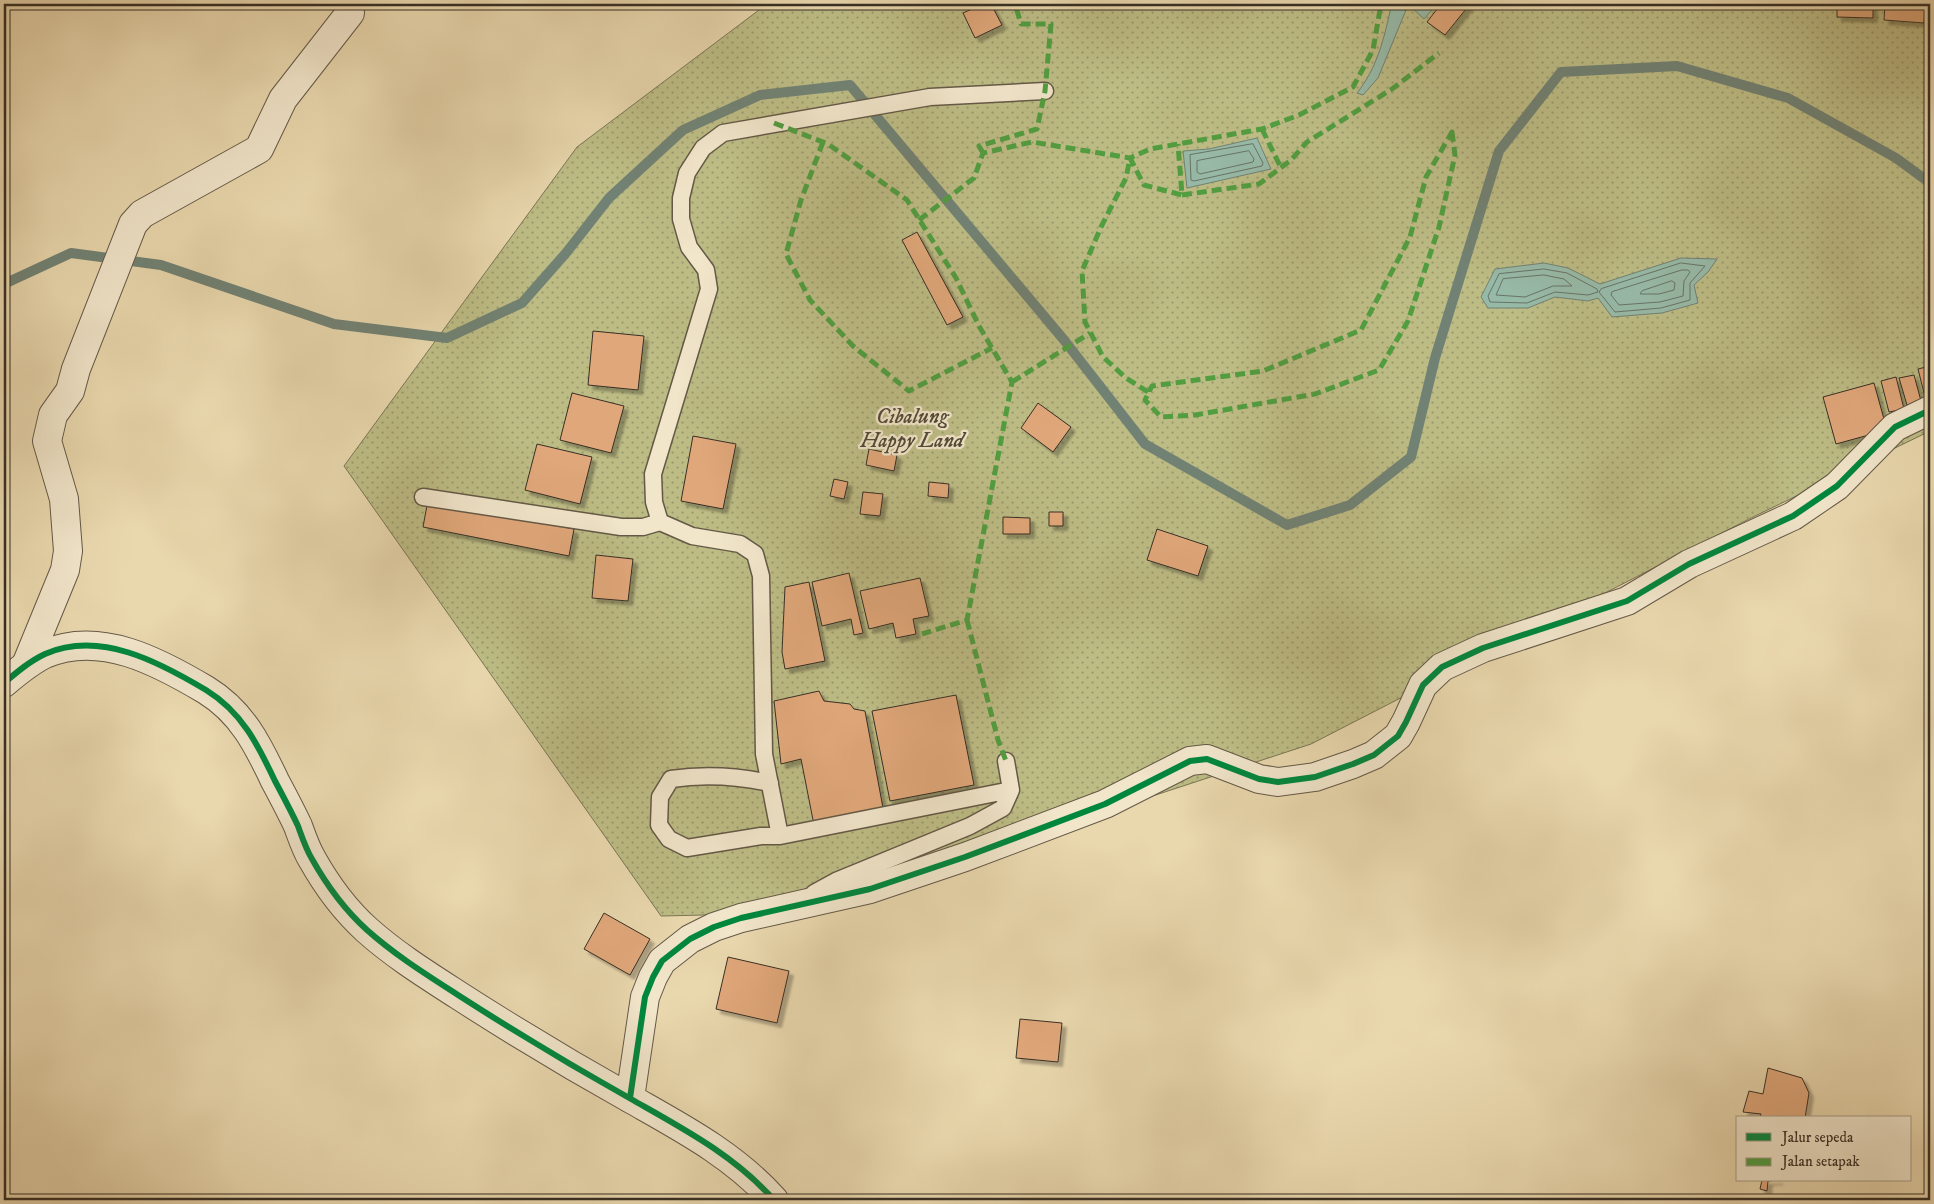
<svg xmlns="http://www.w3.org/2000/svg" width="1934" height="1204" font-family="'IM FELL DW Pica',serif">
<defs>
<pattern id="park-dots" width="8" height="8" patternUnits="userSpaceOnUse" patternTransform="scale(1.25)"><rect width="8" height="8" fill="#bdbc85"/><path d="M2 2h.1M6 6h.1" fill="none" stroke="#9a996d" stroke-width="1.8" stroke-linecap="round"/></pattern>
<filter id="shadow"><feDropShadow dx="4.5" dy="4.5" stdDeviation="1" flood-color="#0004"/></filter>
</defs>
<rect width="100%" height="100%" fill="#e9d7ad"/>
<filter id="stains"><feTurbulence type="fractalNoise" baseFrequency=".004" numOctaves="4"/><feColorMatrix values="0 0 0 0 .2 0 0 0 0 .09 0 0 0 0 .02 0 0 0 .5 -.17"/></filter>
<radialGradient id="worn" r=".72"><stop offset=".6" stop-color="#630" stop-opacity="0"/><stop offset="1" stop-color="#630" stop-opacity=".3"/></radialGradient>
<path fill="url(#park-dots)" stroke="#7a7655" d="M767,4h1163v427l-181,88 -438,225 -262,86 -302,84 -86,2 -317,-450 233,-319z"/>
<path fill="#97baa8" stroke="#718274" d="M1408,4h29l-13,15z
M1558,4h38l-24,5z
M1391,7l15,3 -28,68 -15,17 -6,-2c20,-25 27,-54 34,-86z
M1257,138l14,31 -84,19 -4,-37 26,-2z
M1681,258l36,1 -9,13 -14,13 4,18 -36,10 -50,4 -14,-19 -10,3 -33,-4 -27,11h-40l-7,-11 14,-28 49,-6 24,5 32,16z"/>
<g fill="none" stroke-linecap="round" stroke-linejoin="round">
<path stroke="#677466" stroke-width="1" d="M1253,144l10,19 -1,3 -68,15 -3,-1 -1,-25z
M1249,151l5,8 -1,3 -53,12 -3,-2v-11z
M1681,263l24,3 -15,17v17l-29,8 -46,4 -16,-20 2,-3z
M1544,269l23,4 30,16 1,3 -10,3 -33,-3 -28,11 -37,-1 -2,-6 11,-22z
M1682,270h6l2,2 -6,9 -1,15 -23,6 -41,3 -8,-10 1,-3z
M1544,275l20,4 8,7h-19l-28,11 -29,-2 7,-16z
M1672,281l3,2 -1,7 -15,4h-19l2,-3z"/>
<path stroke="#718274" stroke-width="10" d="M4,284l67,-31 90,12 173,59 113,14 75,-35 44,-50 43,-55 74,-68 77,-35 90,-10 214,255 81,104 142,81 63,-20 61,-48 24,-99 64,-207 62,-79 116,-6 111,32 108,60 34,25"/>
</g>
<path fill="#e0a77a" stroke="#372f25" filter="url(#shadow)" d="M983,4h8l11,21 -27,13 -12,-25z
M1441,4h29l-25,31 -18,-13z
M1837,4h36v14l-36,-1z
M1885,4h41l-2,19 -40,-3z
M917,232l46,85 -16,8 -45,-85z
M593,331l51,5 -6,54 -50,-5z
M1930,366v34l-4,1 -8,-32z
M1914,375l7,26 -14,4 -8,-27z
M1896,377l8,32 -15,3 -8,-31z
M1874,383l13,47 -51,14 -13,-47z
M572,393l52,13 -13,47 -51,-13z
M1038,403l33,24 -18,25 -32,-24z
M693,436l43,8 -13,65 -42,-8z
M537,444l55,13 -12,47 -55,-14z
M869,449l28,6 -3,16 -28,-6z
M834,479l14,3 -4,17 -14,-3z
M929,482l20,2 -1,14 -20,-2z
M863,492l20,2 -3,22 -20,-2z
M428,500l146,29 -5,27 -146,-29z
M1049,512h14v14h-14z
M1003,517l27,1v16h-27z
M1157,529l51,17 -10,30 -51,-16z
M596,555l37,4 -5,42 -36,-3z
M849,573l14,60 -9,2 -3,-16 -29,7 -10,-44z
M920,578l9,38 -16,3 3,15 -20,4 -3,-15 -24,6 -9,-38z
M809,582l16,79 -40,8 -3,-17 3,-65z
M819,691l5,10 26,3 4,5 11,2 18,97 -69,17 -13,-66 -20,5 -7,-63z
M956,695l18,90 -84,16 -18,-90z
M604,913l46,26 -20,36 -46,-26z
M728,957l61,14 -12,52 -61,-14z
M1020,1019l42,4 -4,39 -42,-4z
M1768,1068l34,10 7,15 -4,25h-45l1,-4 -18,-2 6,-21 14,3z
M1762,1180h17l-11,1 -1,10 -7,-2z"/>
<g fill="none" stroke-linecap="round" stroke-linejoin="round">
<defs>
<path id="service" d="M423,497l198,30h22l17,-5
M770,783c-33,-7 -65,-9 -99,-4l-11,18 -1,28 10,14 18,9 74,-12h19l231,-46
M780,836l-16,-82 -3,-178 -6,-22 -15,-10 -48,-8 -32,-14 -6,-20 -1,-28 56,-185 -3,-19 -17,-23 -8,-28v-21l6,-25 16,-25 20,-15 207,-36 115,-6
M814,893l22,-12 134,-55 33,-18 8,-18 -5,-29"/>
<path id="minor" d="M26,665l39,-95 3,-19 -4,-52 -17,-58 6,-26 17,-24 6,-22 57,-145 9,-10 117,-65 24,-50 67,-86
M630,1098l15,-101 8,-20 9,-16 28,-22 24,-12 27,-9 129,-29 95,-32 140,-53 85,-43 17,-2 52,20 19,3 37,-5 38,-13 21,-9 24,-19 8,-14 17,-37 19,-18 41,-19 144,-47 62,-37 104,-48 44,-30 58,-59 35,-17"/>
<path id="tertiary" d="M4,683c13,-11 26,-22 41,-29 55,-24 114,8 161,36 36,22 52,55 69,91 8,15 16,30 23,45 4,11 8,23 14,33 14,25 34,52 55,71 28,25 60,45 91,65 56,36 114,71 173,104 51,29 103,56 143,101"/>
</defs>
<use href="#service" stroke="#645947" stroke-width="19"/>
<use href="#minor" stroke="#645947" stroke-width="30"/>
<use href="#tertiary" stroke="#645947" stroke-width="30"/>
<use href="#service" stroke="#f1e5ca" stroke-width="16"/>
<use href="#minor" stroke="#f1e5ca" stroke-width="28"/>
<use href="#tertiary" stroke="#f1e5ca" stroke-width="28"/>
<path stroke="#519d40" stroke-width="5" stroke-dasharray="10 5" stroke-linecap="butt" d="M774,123l54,21 79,56 49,78 23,48 33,56 -45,238 -45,14
M1262,129l19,39
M1452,132l3,23 -16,72 -31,94 -29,49 -64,24 -120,21 -34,2 -16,-17 7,-14 111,-15 98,-41 49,-93 16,-60z
M823,142l-22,58 -15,54 24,46 43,46 56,45 83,-43
M983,153l-4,-7 58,-17 8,-38 6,-67h-30l-6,-20
M1182,195l77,-11 32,-24 16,-18 85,-53 47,-36
M919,220l55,-42 9,-25 49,-11 98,16 20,-9 112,-20 37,-14 54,-28 20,-37 8,-46
M1012,382l78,-49
M1148,392l-22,-14 -23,-21 -18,-35 -3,-51 19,-44 25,-49 4,-20 14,27 38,10 -4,-51
M967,620l31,120 8,21"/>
<defs>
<path id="cycleway" d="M4,683c13,-11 26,-22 41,-29 55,-24 114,8 161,36 36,22 52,55 69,91 8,15 16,30 23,45 4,11 8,23 14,33 14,25 34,52 55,71 28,25 60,45 91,65 56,36 114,71 173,104 51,29 103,56 143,101
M630,1098l15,-101 8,-20 9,-16 28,-22 24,-12 27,-9 129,-29 95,-32 140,-53 85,-43 17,-2 52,20 19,3 37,-5 38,-13 21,-9 24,-19 8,-14 17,-37 19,-18 41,-19 144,-47 62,-37 104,-48 44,-30 58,-59 35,-17"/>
</defs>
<use href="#cycleway" stroke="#f1e5ca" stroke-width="9"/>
<use href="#cycleway" stroke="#00873e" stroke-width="6"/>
</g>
<g text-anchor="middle" stroke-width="4.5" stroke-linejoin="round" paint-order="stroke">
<g font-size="21" font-style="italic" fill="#524b38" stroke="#f1e5ca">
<text x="912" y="423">Cibalung<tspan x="912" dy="24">Happy Land</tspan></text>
</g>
</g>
<rect width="1934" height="1204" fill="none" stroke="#e9d7ad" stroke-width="20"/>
<rect x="5" y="5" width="1924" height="1194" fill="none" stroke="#372f25" stroke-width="2.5"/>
<rect x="10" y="10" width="1914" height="1184" fill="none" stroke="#372f25"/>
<rect x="1736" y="1116" width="175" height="65" fill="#f1e5ca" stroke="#a79c88"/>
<rect x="1746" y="1133" width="25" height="8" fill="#00873e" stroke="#a79c88"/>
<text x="1782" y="1142" font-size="15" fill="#372f25">Jalur sepeda</text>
<rect x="1746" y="1158" width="25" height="8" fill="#519d40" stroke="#a79c88"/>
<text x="1782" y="1166" font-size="15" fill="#372f25">Jalan setapak</text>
<rect width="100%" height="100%" filter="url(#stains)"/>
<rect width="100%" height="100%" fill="url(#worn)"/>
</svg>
